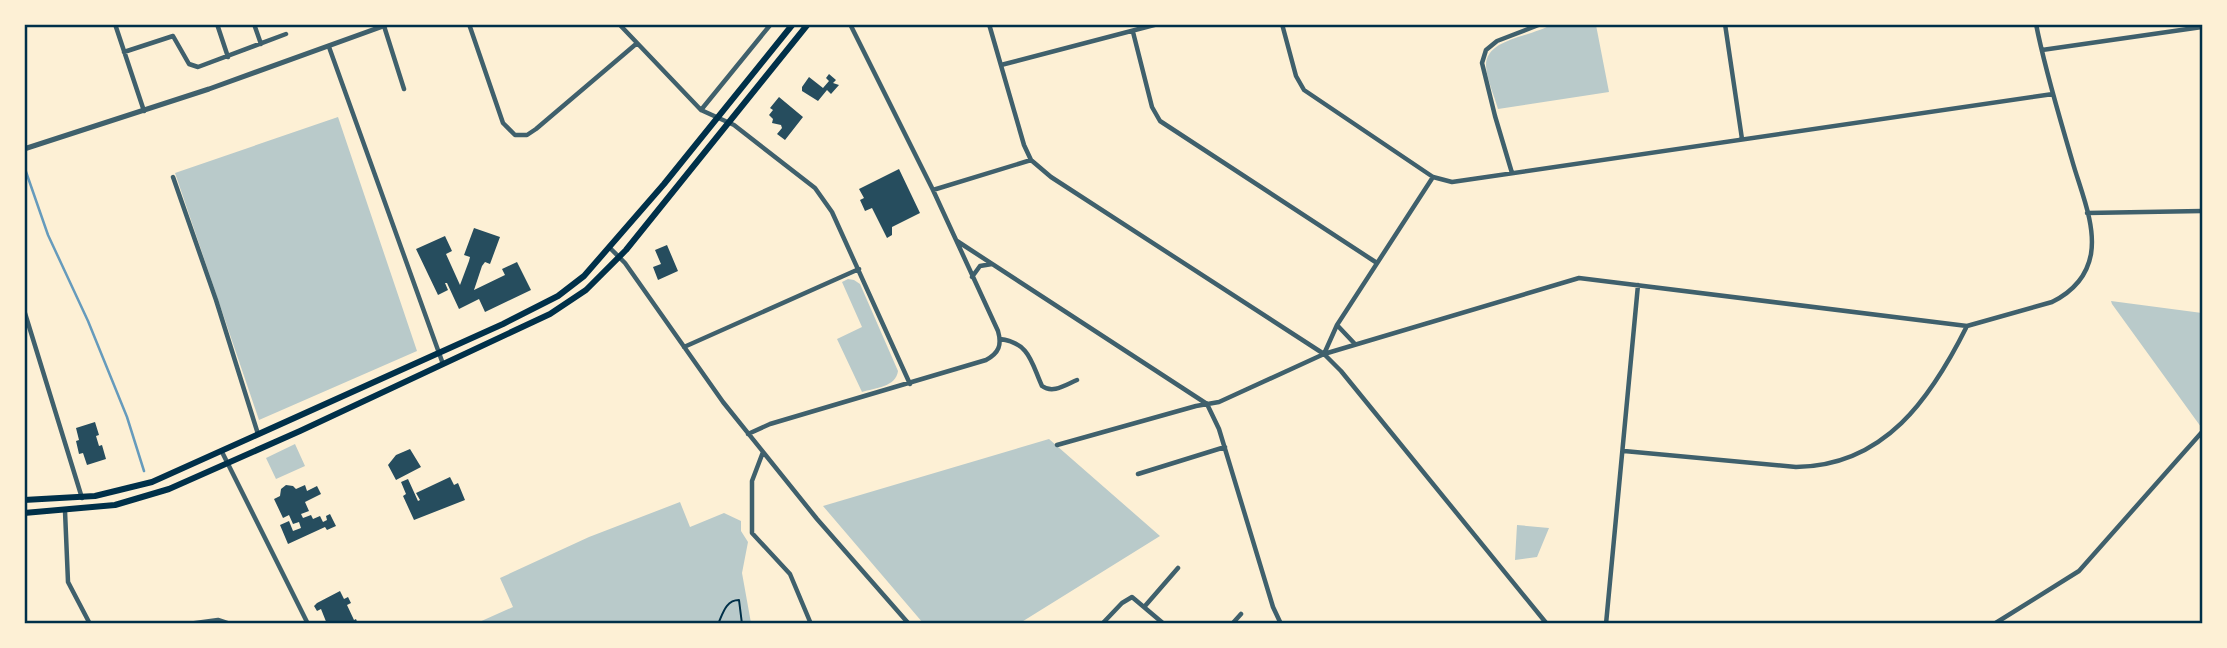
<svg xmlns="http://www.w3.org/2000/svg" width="2227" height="648" font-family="'Exo 2',sans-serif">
<rect width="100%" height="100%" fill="#fdf0d5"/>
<path fill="#b9caca" d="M1552,24l44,1 13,67 -111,17c-4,-14 -11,-29 -12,-43 -1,-28 47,-29 66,-42z
M338,117l79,234 -158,69 -84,-247z
M848,279l6,1 6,4 38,87c-2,16 -23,17 -36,21l-25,-53 25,-12 -20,-45z
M2111,301l91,12 -1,114 -89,-123z
M1049,439l111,97 -140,87h-97l-100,-117z
M295,444l10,22 -29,13 -10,-21z
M680,502l10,25 34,-14 17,8v10l7,11 -6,31 9,50h-274l36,-16 -13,-29 89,-41z
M1517,525l32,3 -12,29 -22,3z"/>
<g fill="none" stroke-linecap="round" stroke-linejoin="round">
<path stroke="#669bbc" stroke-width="2.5" d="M24,166l24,69 40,86 39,96 17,54"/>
</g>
<path fill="#264d5e" d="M829,74l7,6 -3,3 6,2 -8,9 -4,-4 -9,11 -16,-10v-4l7,-10 14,11 6,-7 -3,-3z
M779,97l24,20 -18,23 -8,-6 5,-6 -1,-3 -9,-2 1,-4 -4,-4 4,-5 -3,-2z
M899,169l21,44 -28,14v8l-5,3 -15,-30 -7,3 -5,-11 4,-2 -5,-9z
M474,228l26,9 -10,27 -5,-2 -3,4 -8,24 31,-15 -3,-6 15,-7 14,28 -46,22 -6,-13 -20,10 -12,-26h-2l3,7 -10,5 -22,-46 29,-13 7,15 -6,3 14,31 9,-24 1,-4 -6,-2z
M667,245l11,26 -20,9 -5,-13 8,-3 -6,-14z
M95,422l4,13 -3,1 3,10 3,-1 4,14 -19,6 -4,-12 -4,1 -3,-13 3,-1 -3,-12z
M410,449l11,18 -25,13 -8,-15 8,-10z
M450,477l4,8 4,-2 7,17 -51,20 -11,-24 3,-2 -5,-12 7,-3 10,22 2,-1 -4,-7z
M286,485l7,1 3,3 9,-4 2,6 10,-5 4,8 -16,8 4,9 -8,3 2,4 8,-3 2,4 7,-3 3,6 4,-2 -1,-4 4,-2 6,12 -9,4 -2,-3 -37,17 -8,-19 9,-4 4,10 8,-3 -2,-6 -6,2 -4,-9 -6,3 -9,-19 6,-3 1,-7z
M340,591l4,8 4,-2 3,6 -4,2 7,15 2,-1 2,5h-31l-6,-15 -4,2 -3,-5 3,-3z"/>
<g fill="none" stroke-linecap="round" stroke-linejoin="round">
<path stroke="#003049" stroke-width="2" d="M718,624c5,-11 8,-24 21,-24l3,24"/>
<path stroke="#3f606c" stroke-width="4.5" d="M115,24l29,87
M217,24l11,33
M254,24l7,20
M469,24l34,99 12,12h12l9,-6 100,-85
M619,24l82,86 33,15 81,63 17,24 78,172
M989,24l35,121 7,15 20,17 273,177 17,17 206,253
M1282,24l14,52 8,14 129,87 19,5 601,-88
M1725,24l17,115
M384,26l20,63
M1133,32l19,75 8,14 217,142
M329,47l114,317
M2042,50l160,-23
M124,52l49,-16 16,28 9,3 88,-33
M1001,65l157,-41
M701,110l70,-86
M1512,173l-17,-57 -13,-53 4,-13 11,-9 44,-17
M173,177l43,123 42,134
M933,190l98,-30
M2087,213l115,-2
M957,241l250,163 12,25 54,178 8,17
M610,248l15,15 98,139 94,117 92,105
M972,277l8,-11 12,-2
M24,310l58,188
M1337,325l17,18
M1000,339c30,4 31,23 42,47 11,8 23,-1 35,-6
M684,347l175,-78
M1324,354l13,-29 96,-148
M748,434l22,-10 216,-64c13,-7 16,-15 12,-29l-65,-141 -83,-166
M1057,445l139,-39 23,-4 105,-48 255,-76 388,48 85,-24c20,-10 35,-26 39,-48 5,-30 -11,-65 -19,-94 -13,-45 -27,-90 -36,-136
M1624,451l172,16c89,-1 135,-69 171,-141
M222,452l86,172
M763,452l-11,29v52l38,41 21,50
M1138,474l87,-27
M65,511l3,71 22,42
M1145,606l33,-38
M188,624l30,-4 12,4
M1102,624l20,-21 10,-6 32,27
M1232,624l9,-10
M1606,624l32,-339
M1994,624l85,-53 123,-139"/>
<path stroke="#3f606c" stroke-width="5" d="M24,149l185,-60 180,-65"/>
<path stroke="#003049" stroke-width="6" d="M24,500l71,-4 57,-14 351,-158 55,-28 26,-20 80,-92 129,-160
M24,513l91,-8 54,-16 131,-58 250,-117 36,-24 40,-40 182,-226"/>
</g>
<rect width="2227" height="648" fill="none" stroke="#fdf0d5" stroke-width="52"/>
<rect x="26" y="26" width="2175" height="596" fill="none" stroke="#003049" stroke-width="2.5"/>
</svg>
